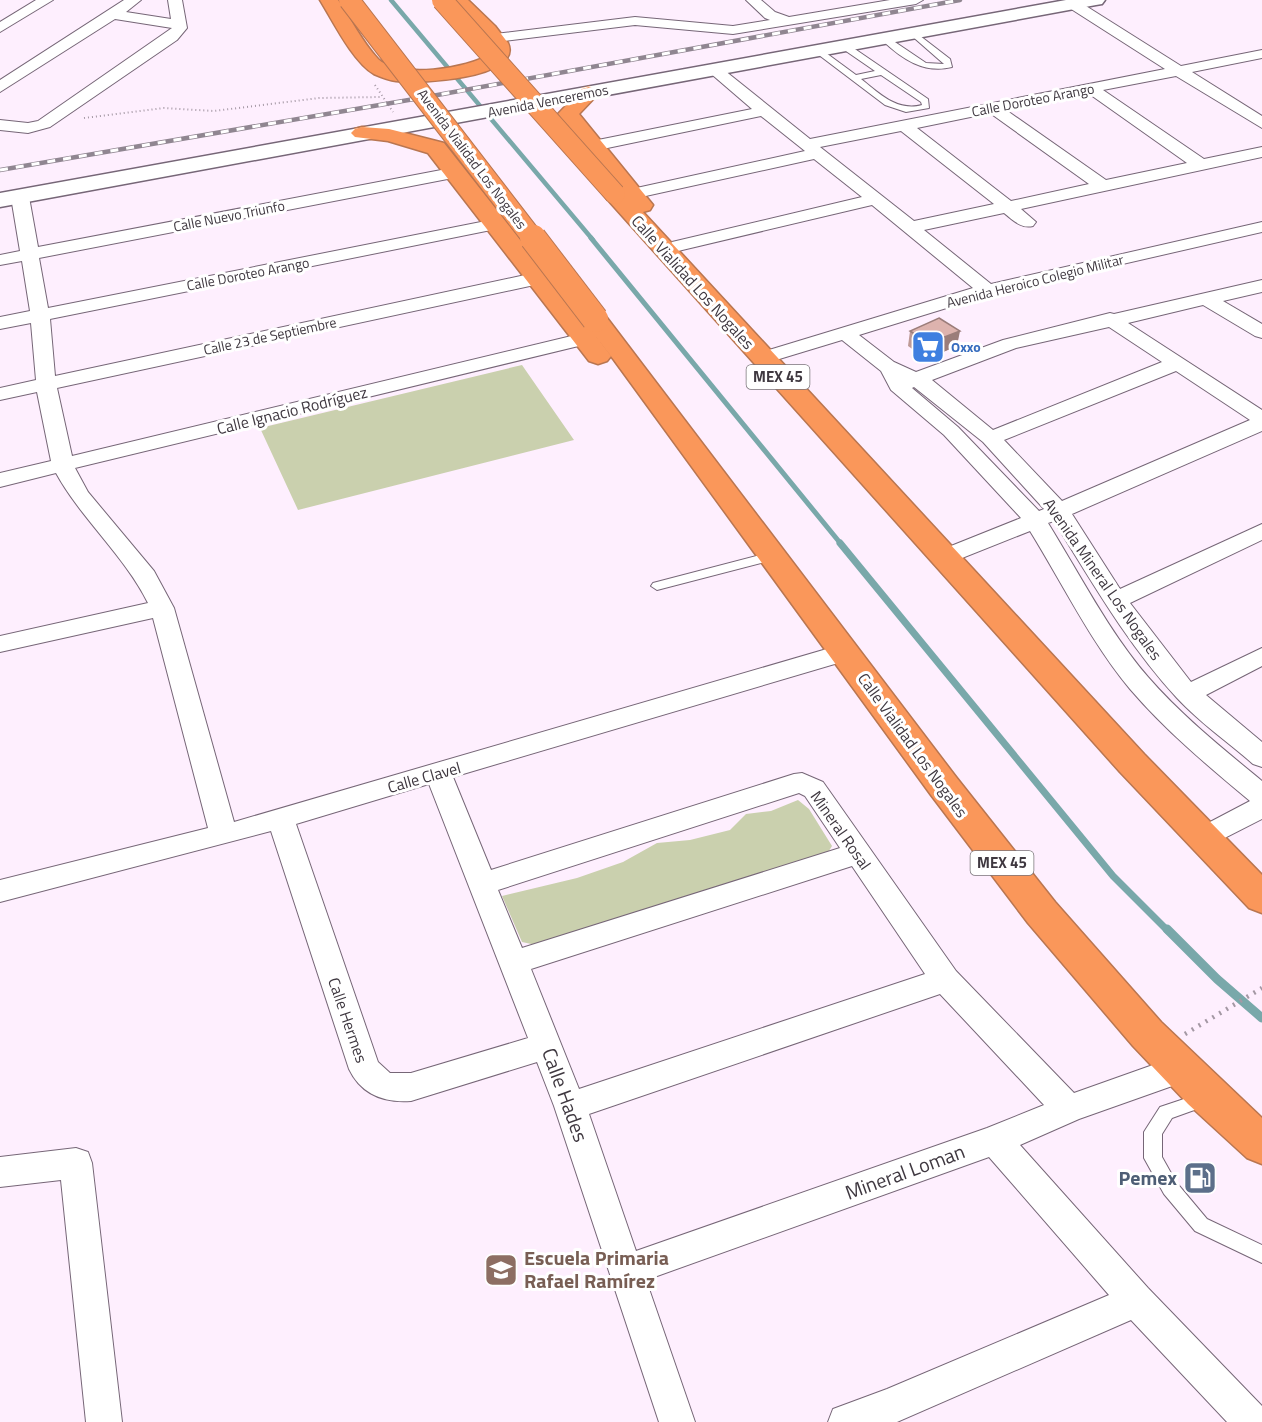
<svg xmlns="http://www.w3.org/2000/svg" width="1262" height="1422" font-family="'Titillium Web',sans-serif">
<rect width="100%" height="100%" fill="#feeffe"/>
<path fill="#cad0ae" d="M522,365l52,75 -276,70 -38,-82z
M798,800l11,9 23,37 -5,8 -291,91 -14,-3 -20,-46 75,-18 46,-16 34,-19 33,-3 40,-10 16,-16 25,-3z"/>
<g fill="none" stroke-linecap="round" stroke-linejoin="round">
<path stroke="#79a8aa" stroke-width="4.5" d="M391,0l202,240"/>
<path stroke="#79a8aa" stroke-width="5" d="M591,238l250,306"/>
<path stroke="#79a8aa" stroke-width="7" d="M840,543l273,333 55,55"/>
<path stroke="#79a8aa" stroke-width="9" d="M1167,929l50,50 45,39"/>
<defs>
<path id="lane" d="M915,32l35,27 2,8c-28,7 -50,-8 -70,-27l7,-2 37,25 18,1 -32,-28 -1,-2z
M843,45h6l79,54 1,9 -23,4 -21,-7 -70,-53 7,-2 34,25 19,-4 -32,-22zM881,75l40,27 1,3c-25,7 -43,-12 -61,-26z
M772,552l4,1 2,3 -2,3 -119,31 -6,-4 2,-3z
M1205,1092l6,2 2,5 -2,5 -39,14 -10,16v23l14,25 31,37 55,26v18l-67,-32 -31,-37 -20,-36v-26l16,-25z"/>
<path id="street" d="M36,0h17l-53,32v-10z
M124,0h17l-15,12 45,7 -3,-19h14l5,28 -10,12 -127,87 -22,6 -28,-3v-10l28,3 10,-2 134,-93 -57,-9 -115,73v-12z
M746,0h15l14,12 14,5 101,-17h33l-7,4 -183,30 -98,-9 -140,17 -7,-4 7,-4 140,-17 98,9 37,-6 -5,-2z
M1072,0l6,1 103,65 81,-16v8l-70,14 70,44v12l-86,-52 -73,14 101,69 58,-12v10l-241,52 15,13 -3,4c-12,3 -20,-6 -29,-13l-80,17 67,54 271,-62v10l-270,62 -133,41 35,27 22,10 87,-32 107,-27 4,1 148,-34v12l-39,9 39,23v14l-7,-2 -52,-31 -75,18 134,87v21l-190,83 48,75 142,-65v16l-132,63 61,79 71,-34v18l-56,29 56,47v25l-9,-3c-25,-22 -54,-42 -76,-66 -49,-53 -85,-116 -123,-177l-6,2c31,50 61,109 100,154 34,39 74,71 114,104v38l-61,31 -10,-4 -4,-7 4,-7 59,-31c-42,-35 -84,-70 -120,-112 -38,-45 -69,-108 -100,-158l-78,31 -8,2 -8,-2 -4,-5 4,-5 85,-34 -77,-83 -53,-45 -10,-19 -39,-31 -66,20 -7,-2 -3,-4 3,-4 204,-62 -101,-83 -194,46 -6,-1 -3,-4 3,-4 190,-45 -48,-38 -182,40 -6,-1 -3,-4 3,-4 6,-1 173,-38 -44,-35 -168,35 -8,-5 8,-5 159,-32 -43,-37 -3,-3 3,-3h10l91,73 355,-70 -97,-62 -2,-3zM1088,93l99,70 -81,17 -100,-70zM990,113l99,71 -78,17 -94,-73zM901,131l93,73 -80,17 -94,-74zM1109,327l53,35 -169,68 -61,-50 84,-32zM1176,371l74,49 -188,81 -58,-61zM914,387l69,55 61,67 -5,2 -81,-84 -46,-39z
M457,167l8,5 -2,4 -424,82 9,50 448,-89 6,1 3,4 -3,4 -6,1 -446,90 5,57 484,-104 7,2 2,4 -2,4 -7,2 -482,104 15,68 512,-123 7,2 3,4 -3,4 -516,125 13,24 66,79 20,37 60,214 603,-176 9,-2 9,2 3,6 -3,6 -402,119 38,93 303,-96 8,-1 21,9 133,189 118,122 107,-38 11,4 5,10 -5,10 -113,40 -59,26 128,143 114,118v16h-35l-96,-102 -234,102h-69l5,-13 54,-20 222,-94 -120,-138 -343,123 49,142h-36l-105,-316 -17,-44 -126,39c-27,2 -50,-7 -62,-32l-78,-238 -271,71v-22l208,-52 -55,-210 -153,34v-16l148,-33c-24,-48 -66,-83 -92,-130l-56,14v-14l51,-12 -14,-69 -37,8v-12l36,-8 -5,-57 -31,6v-12l30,-6 -8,-50 -22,4v-10l20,-4 -9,-54 3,-4h12l3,4 9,50zM429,784l99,254 -117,35h-21l-12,-11 -82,-238zM799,793l6,3 35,52 -318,100 -24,-58zM852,866l73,108 -346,115 -48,-120zM940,994l104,111 -57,23 -351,123 -47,-137z
M76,1148l12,4 4,11 30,259h-36l-25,-242 -61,7v-30z"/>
<path id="secondary" d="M1066,0h39l-3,4 -6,1 -1096,202v-14z"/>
<path id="highway" d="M320,0h18c13,19 24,42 40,59 20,20 90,10 112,-5l1,-6 -3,-8 -40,-40h20l27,26 13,17c16,36 -92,41 -112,38 -8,-1 -15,-4 -22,-7 -21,-12 -41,-53 -54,-74z
M589,87l7,2 3,4 -20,21 74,91 -3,5 -7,2 501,542 118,121v38l-13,-5 -129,-136 -513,-573 -3,-5 3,-5 9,-1 -58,-74 24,-25z
M362,127l27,2 55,14 142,180 -3,-4 3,-5 9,-2 9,2 352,463 99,125 106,120 101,96v46l-15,-6 -59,-54 -55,-58 -105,-123 -97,-128 -317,-435 -24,-31 21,27 -4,5 -9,3 -9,-3 -161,-208 -40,-12 -33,-4 -4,-4 4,-4z"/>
</defs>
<use href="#lane" stroke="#766677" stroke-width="2"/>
<use href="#street" stroke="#766677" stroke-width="2"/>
<use href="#secondary" stroke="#766677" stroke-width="3"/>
<use href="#highway" stroke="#b97651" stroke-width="3"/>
<path stroke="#a498a4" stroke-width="2" stroke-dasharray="1 3" stroke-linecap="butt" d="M375,85l18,27
M84,118l80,-10 50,3 105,-13 63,-1"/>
<path stroke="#a498a4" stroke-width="4.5" stroke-dasharray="2 6" stroke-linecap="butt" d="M1185,1034l77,-46"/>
<use href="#lane" fill="#fff" fill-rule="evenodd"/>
<use href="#street" fill="#fff" fill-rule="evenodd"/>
<use href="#secondary" fill="#fff" fill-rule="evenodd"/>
<use href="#highway" fill="#fa975a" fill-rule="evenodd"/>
<defs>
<path id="rail" d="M0,170l432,-74 528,-96"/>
</defs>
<use href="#rail" stroke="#908691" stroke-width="4.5"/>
<use href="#rail" stroke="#fff" stroke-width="3" stroke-dasharray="8" stroke-linecap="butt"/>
<defs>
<path id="highway-bridge-far1" d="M349,0l185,240
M442,0l173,194"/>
<path id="highway-bridge" d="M533,238l62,81"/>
</defs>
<use href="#highway-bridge-far1" stroke="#b97651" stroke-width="22" stroke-linecap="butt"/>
<use href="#highway-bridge" stroke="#b97651" stroke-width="28" stroke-linecap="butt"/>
<use href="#highway-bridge-far1" stroke="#fa975a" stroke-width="20"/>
<use href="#highway-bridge" stroke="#fa975a" stroke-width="26"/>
</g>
<path fill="#be9a96" d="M910,331l47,15 -30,13 -19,-13z"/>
<path fill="#9b7d7a" d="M960,331l-3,15 -30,13 2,-16z"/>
<path fill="#ddb3ae" stroke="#9b7d7a" stroke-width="1.5" d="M939,318l21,13 -31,12 -19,-12z"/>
<defs>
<symbol id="supermarket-square" viewBox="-11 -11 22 22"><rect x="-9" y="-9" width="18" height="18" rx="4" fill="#3f7fe0" stroke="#fff"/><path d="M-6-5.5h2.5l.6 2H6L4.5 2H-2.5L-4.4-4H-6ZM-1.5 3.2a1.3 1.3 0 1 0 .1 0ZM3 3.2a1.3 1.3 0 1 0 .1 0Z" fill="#fff"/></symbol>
<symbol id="fuel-square" viewBox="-11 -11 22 22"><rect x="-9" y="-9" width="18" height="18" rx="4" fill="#5c6f8a" stroke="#fff"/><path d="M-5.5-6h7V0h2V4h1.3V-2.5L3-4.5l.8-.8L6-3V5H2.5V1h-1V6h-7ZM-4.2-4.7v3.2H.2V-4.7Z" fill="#fff"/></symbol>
<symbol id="school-square" viewBox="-11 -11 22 22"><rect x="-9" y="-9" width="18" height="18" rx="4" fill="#8d6e63" stroke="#fff"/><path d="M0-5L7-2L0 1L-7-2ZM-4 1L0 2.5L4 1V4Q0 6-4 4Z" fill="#fff"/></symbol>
</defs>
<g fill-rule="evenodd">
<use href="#supermarket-square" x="909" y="328" width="38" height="38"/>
<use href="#fuel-square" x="1181" y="1159" width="38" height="38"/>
<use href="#school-square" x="482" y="1251" width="38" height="38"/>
</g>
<g text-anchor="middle" stroke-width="6" stroke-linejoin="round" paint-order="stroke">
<g font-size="14" fill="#3f3840" stroke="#fff">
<text transform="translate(1033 100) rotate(-11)" y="5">Calle Doroteo Arango</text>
<text transform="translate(548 101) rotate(-11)" y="5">Avenida Venceremos</text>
<text transform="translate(472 159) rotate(53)" y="5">Avenida Vialidad Los Nogales</text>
<text transform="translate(229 216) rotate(-11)" y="5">Calle Nuevo Triunfo</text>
<text transform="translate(248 274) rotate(-11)" y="5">Calle Doroteo Arango</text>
<text transform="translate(1035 281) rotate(-14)" y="5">Avenida Heroico Colegio Militar</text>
<text transform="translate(270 336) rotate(-12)" y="5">Calle 23 de Septiembre</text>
</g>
<g font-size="14" font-weight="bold" fill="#366cbe" stroke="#fff" text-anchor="start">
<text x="951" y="352">Oxxo</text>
</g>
<g fill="#fff" stroke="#797479" stroke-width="1.5">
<rect x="746.5" y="365" width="63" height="24" rx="4.5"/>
<rect x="970.5" y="851" width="63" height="24" rx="4.5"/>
</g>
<g font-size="15" font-weight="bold" fill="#3f3840">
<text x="778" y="382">MEX 45</text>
<text x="1002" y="868">MEX 45</text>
</g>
<g font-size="16" fill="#3f3840" stroke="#fff">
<text transform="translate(693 282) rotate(48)" y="6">Calle Vialidad Los Nogales</text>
<text transform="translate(292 410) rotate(-14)" y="6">Calle Ignacio Rodríguez</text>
<text transform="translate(1103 579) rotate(55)" y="6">Avenida Mineral Los Nogales</text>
<text transform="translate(913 745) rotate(54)" y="6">Calle Vialidad Los Nogales</text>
<text transform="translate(424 777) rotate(-16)" y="6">Calle Clavel</text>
<text transform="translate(841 830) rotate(55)" y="6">Mineral Rosal</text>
<text transform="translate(348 1020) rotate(71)" y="6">Calle Hermes</text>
</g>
<g font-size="20" fill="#3f3840" stroke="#fff">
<text transform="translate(565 1095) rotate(70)" y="7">Calle Hades</text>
<text transform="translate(905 1172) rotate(-20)" y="7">Mineral Loman</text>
</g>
<g font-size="20" font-weight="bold" fill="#4e5e75" stroke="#fff" text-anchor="end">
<text x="1177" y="1185">Pemex</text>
</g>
<g font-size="20" font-weight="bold" fill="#785e54" stroke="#fff" text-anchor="start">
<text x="524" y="1265">Escuela Primaria<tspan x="524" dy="23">Rafael Ramírez</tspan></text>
</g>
</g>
</svg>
